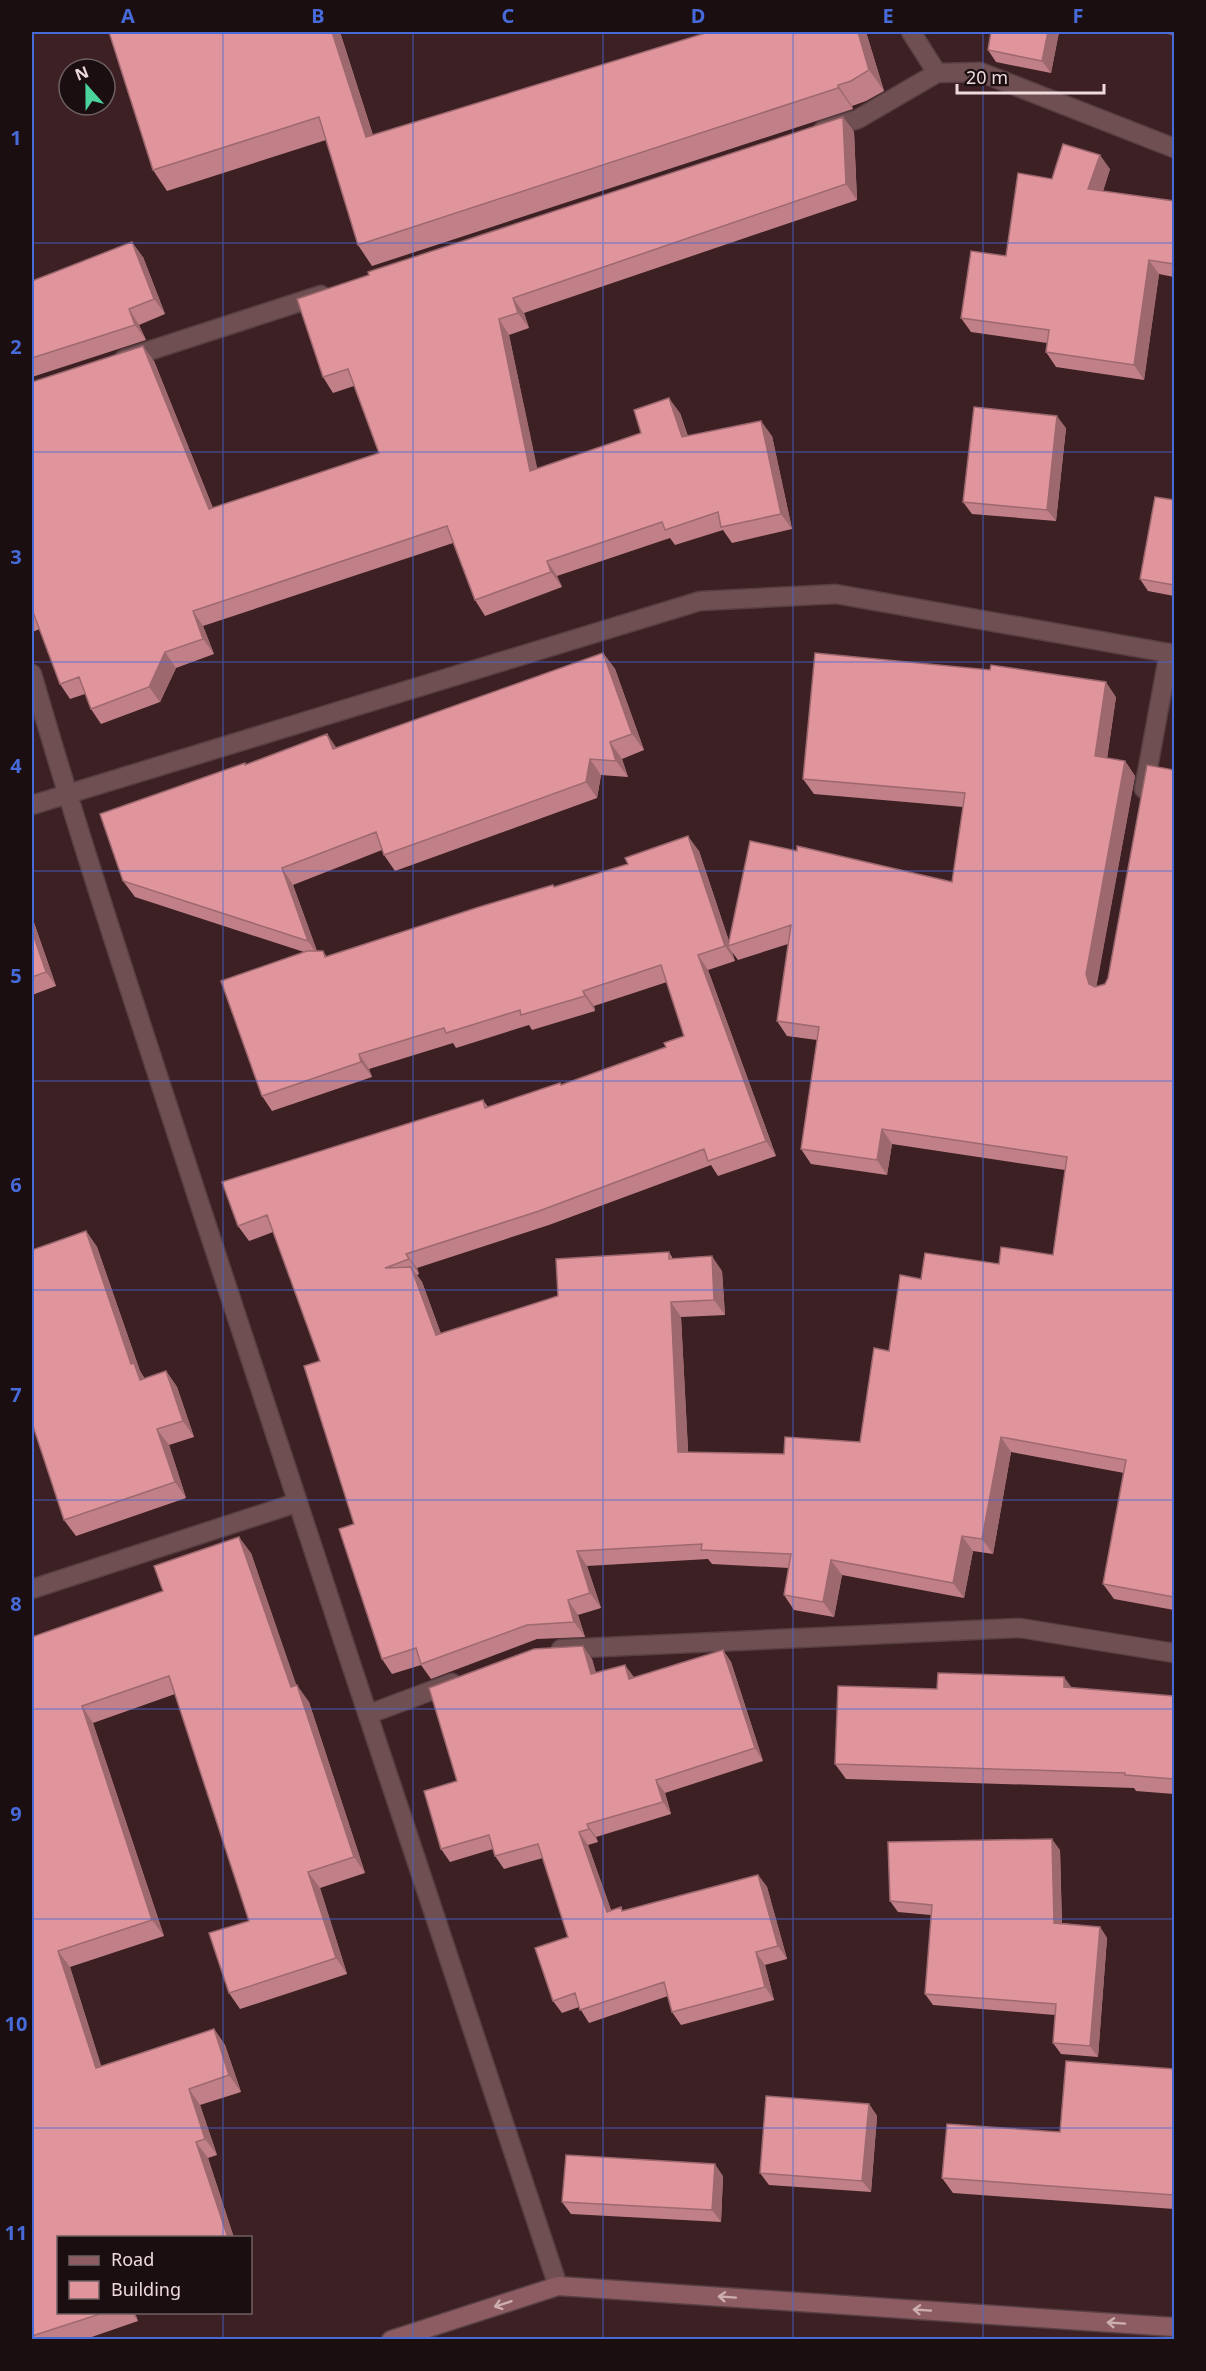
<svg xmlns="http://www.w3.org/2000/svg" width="1206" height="2371" font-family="'Noto Sans',sans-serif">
<rect width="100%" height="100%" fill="#3c2024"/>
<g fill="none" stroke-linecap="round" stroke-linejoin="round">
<defs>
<path id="minor" d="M911,32l26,41
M823,130l35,-11 79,-46 43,-1 194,76
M124,359l197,-64
M32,674c51,177 110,352 167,528 117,362 240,723 359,1084
M1144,789l25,-136
M32,805l668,-204 136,-7 338,60
M32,1589l264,-86
M561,1649l459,-21 154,25
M369,1714l83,-31"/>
<path id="secondary" d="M391,2340l167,-54 616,41"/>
</defs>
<use href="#minor" stroke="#573f43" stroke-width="21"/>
<use href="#secondary" stroke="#573f43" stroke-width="21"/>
<use href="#minor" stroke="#704f52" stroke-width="18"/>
<use href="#secondary" stroke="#8d5c62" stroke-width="18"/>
</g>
<path fill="#c18087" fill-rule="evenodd" d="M109,32h231l33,103 336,-103h157l18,59 -18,10 -14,5 1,3 -481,157 -14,-21 -32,-105 -159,51 -14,-21z
M1059,32l-8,41 -55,-11 -8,-12z
M1154,32h20v3z
M843,117l11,15 3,68 -333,113 5,15 -20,7 28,134 104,-36 39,-20 8,23h84l20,93 -60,14 -9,-13 -48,15 -5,-7 -113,38 5,11 -77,29 -10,-16 -22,-57 -250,83 11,28 -38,14 -16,34 -59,22 -10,-15 -6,-15 -15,5 -10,-15 -20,-55 -8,3v-250l122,-21 59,147 166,-55 -25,-67 -21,7 -10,-16z
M1110,169l-7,22 71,10v76l-15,-3 -15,106 -88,-13 -10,-15 1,-9 -76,-11 -10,-14 45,-62 46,-77z
M143,257l22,57 -26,11 7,15 -114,37v-96z
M1066,428l-10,93 -84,-7 -9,-12z
M1174,500v96l-26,-5 -8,-12z
M603,653l12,16 29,81 -22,9 6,18 -27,-2 -4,23 -202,73 -11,-16 -2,-5 -89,35 24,66h6l4,6 226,-72 1,2 145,-36 30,90 223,-59 11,-75 -149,-13 -11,-15 313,-82 -9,62 18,2 10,15 -39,211 9,-3 3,-6 66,-208v840l-60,-11 -11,-15 21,-111 -113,-21 -18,102 -20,-3 -9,47 -122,-23 -8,42 -40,-7 -10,-15 5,-27 -77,-4 -4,-5 -121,7 14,42 -23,7 7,22 -48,2 -106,40 -10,-14 -29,9 -10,-15 -62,-298 -47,-129 -24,9 -11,-15 245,-126 5,7 72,-24 2,2 104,-38 18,-11 -17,-54 -73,24 1,5 -63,19 -3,-5 -73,23 -3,-5 -84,26 3,8 -100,34 -10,-15 42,-144 -169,-55 -12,-16 123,-116 91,-17zM788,944l-11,77 10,15 30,4 -16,109 10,15 76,11 5,-31 173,26 -12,85 -132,24 -32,72 -29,91 -76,12 -96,-2 -7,-135 44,-2 -3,-44 -49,-12 -4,-7 -111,44 -117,38 -19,-52 -5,-7 2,-1 -2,-6 132,-43 162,-60 7,11 58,-20 -68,-186 27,-9 -3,-9 6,8z
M32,917l24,69 -24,9z
M86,1231l11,16 43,124 5,8 21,-8 11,16 17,50 -25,8 17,53 -110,38 -12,-16z
M251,1553l45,133 13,16 56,171 -45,15 27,86 -107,35 -11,-16 20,-72 -74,-227 -82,29 71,213 -94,31 31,99 113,-37 11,16 16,47 -41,13 17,50 -9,3 26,80h-176v75h77l3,8 -55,19h-51v-703l131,-46z
M723,1650l8,12 32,99 -98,32 6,21 -75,23 2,5 -10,3 23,65 13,1 134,-36 9,12 20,72 -22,6 9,35 -93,25 -9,-13 -4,-16 -79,27 -10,-16 -17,6 -9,-12 15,-64 -25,-79 -39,11 -9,-13 -2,-7 -43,13 -9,-13 16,-68 135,-122 4,14 38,5z
M1072,1688l102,8v98l-38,-3 -2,-3 -288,-9 -11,-15 102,-75z
M1060,1850l2,73 38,4 7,11 -9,119 -37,-3 -8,-11 2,-28 -122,-10 -8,-11 6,-79 -33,-3 -8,-11z
M1174,2069v140l-221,-16 -11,-15 118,-46z
M869,2104l8,12 -6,76 -102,-7 -9,-12z
M723,2176l-2,46 -150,-8 -9,-12z"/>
<path fill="#9d686e" d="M332,32h8l40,126 -14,-21z
M858,32h8l18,59 -15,-21z
M1048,32h11l-8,41 -9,-12z
M838,85l14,21 1,3 -15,-21z
M843,117l11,15 3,68 -11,-16z
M1100,155l10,14 -11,35 -11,-15z
M132,242l11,15 22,57 -11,-15z
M1149,260l10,14 -15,106 -10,-15z
M513,298l11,15 5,15 -11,-15z
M129,309l10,16 7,15 -11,-15z
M499,319l10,16 32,151 -11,-15z
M143,346l11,15 65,163 -10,-15z
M669,398l11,15 13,40 -11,-16z
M1057,416l9,12 -10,93 -9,-11z
M761,421l11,15 20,93 -11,-15z
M547,561l10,15 5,11 -11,-15z
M193,611l10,15 11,28 -11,-15z
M165,652l11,16 -16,34 -11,-15z
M603,653l12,16 29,81 -12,-16z
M1106,682l10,15 -11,74 -10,-15z
M327,734l11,16 -5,-1z
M610,742l12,17 6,18 -12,-16z
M590,759l11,16 -4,23 -11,-16z
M1125,761l10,15 -39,213 -7,-5 -3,-10z
M688,836l11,15 31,94 -2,1 4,6 3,9 -10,-15z
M282,868l11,17 26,72 -11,-16z
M32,917l24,69 -10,-14 -14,-41z
M698,955l10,15 68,186 -10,-15z
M583,991l11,15 1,5 -10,-15z
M359,1054l10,15 3,8 -11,-15z
M882,1129l10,15 -5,31 -10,-15z
M86,1231l11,16 43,124 5,8 -5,1 -9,-16z
M406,1254l11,14 2,6 -10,-15z
M712,1256l10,15 3,44 -11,-15z
M411,1267l11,15 25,68 -11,-15z
M671,1302l10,15 8,150 -11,-15z
M166,1371l11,16 17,50 -11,-16z
M157,1429l12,16 17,53 -11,-16z
M1001,1437l10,15 -18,102 -11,-15z
M962,1536l11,15 -9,47 -11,-15z
M239,1537l12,16 52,151 -12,-17z
M577,1551l10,15 14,42 -11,-15z
M831,1560l11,15 -8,42 -11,-15z
M568,1600l10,15 7,22 -11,-15z
M583,1646l9,13 8,28 -9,-13z
M723,1650l8,12 32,99 -8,-13z
M625,1665l9,12 4,15 -9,-13z
M1064,1677l11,15 -11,-5z
M297,1685l12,17 56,171 -11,-16z
M82,1706l11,17 71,213 -12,-16z
M656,1780l9,13 6,21 -8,-12z
M587,1824l9,13 2,5 -9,-13z
M579,1832l9,13 28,79 -9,-12z
M1052,1839l8,11 2,84 -8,-11z
M308,1872l12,16 27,86 -11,-16z
M758,1875l9,12 20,72 -9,-13z
M1100,1927l7,11 -9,119 -8,-11z
M58,1951l12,16 37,117 -11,-16z
M756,1952l9,13 9,35 -9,-13z
M214,2029l11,16 16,47 -12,-17z
M189,2089l11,16 17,50 -12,-16z
M869,2104l8,12 -6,76 -9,-11z
M196,2142l12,16 26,80h-6z
M715,2164l8,12 -2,46 -9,-12z
M132,2313h3l3,8z"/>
<path fill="#e0959d" stroke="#9d686e" stroke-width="1.5" d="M109,32h223l34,105 343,-105h149l11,38 -18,11 -13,4v3l-480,157 -39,-128 -166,53z
M991,32h57l-6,29 -54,-11z
M843,117l3,67 -333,114 5,15 -19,6 31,152 111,-38 -7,-23 35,-12 13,39 79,-16 20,93 -60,13 -3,-15 -53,18 -3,-8 -115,39 4,11 -76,28 -28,-74 -254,85 10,28 -38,13 -16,35 -58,22 -12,-32 -19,7 -27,-72 -1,1v-231l111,-36 66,163 170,-56 -31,-84 -25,8 -26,-78 72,-24 -1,-3z
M1063,144l37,11 -12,34 86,12v63l-25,-4 -15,105 -88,-13 3,-22 -88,-12 10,-67 35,5 12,-83 34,6z
M132,242l22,57 -25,10 6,16 -103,33v-77z
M974,407l83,9 -10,94 -84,-8z
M1155,497l19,3v85l-34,-6z
M603,653l29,81 -22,8 6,19 -26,-2 -4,23 -202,73 -8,-23 -94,36 26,73 -185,-60 -23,-67 145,-51v2l82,-31 6,15z
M815,653l175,17 1,-5 115,17 -11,74 30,5 -39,213 3,10 6,3 10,-3 3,-6 39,-213 27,5v827l-71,-13 23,-124 -125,-23 -19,102 -20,-3 -9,47 -122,-23 -8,42 -39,-7 7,-41 -90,-4 1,-6 -125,7 13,42 -22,7 6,22 -47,3 -106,39 -5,-16 -34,11 -43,-130 15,-5 -50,-158 16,-5 -53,-146 -29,11 -16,-44 261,-82 2,8 75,-25 1,2 105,-38 -2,-4 20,-7 -23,-71 -78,26 2,5 -64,19 -1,-5 -74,23 -2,-5 -85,26 2,8 -99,34 -41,-115 86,-30h16l2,6 154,-50 74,-22 1,2 74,-23 -3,-6 63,-22 37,110 -27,9 68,186 -58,20 -4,-12 -165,62 -133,43 3,5 -24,9 26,-1 25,68 122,-39 -2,-37 113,-7v7l43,-3 2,44 -43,2 7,150 106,2 1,-17 75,5 14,-94 15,3 11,-76 21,4 4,-26 74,11 2,-17 52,8 14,-98 -185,-28 -5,31 -76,-11 18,-122 -42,-6 14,-96 -63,21 22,-105 47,10v-5l155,36 13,-89 -162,-14z
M32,931l14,41 -14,5z
M86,1231l45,133 3,-1 6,17 26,-9 17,50 -26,8 18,53 -111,38 -32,-97v-173z
M239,1537l52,150 6,-2 57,172 -46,15 28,86 -107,35 -20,-60 40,-12 -80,-245 -87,30 70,214 -94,31 38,117 118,-39 15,46 -40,14 16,50 -9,3 32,96h-170v75h45l-71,23v-699l131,-46 -9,-25z
M583,1646l8,28 34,-9 4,14 94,-29 32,98 -99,32 7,22 -76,22 2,5 -10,3 28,80 14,-5 1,4 136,-36 20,71 -22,6 9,35 -93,25 -8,-30 -84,28 -5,-17 -22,8 -18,-53 33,-11 -30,-93 -43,12 -6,-21 -48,14 -17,-58 33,-10 -28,-93 105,-39z
M938,1673l126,4v10l110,9v83l-49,-4v-2l-290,-9 3,-78 99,3z
M1052,1839l2,84 46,4 -10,119 -37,-3 3,-39 -131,-10 7,-89 -42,-4 -2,-59z
M1066,2061l108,8v126l-232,-17 5,-54 113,8z
M766,2096l103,8 -7,77 -102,-8z
M566,2155l149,9 -3,46 -150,-8z"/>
<defs><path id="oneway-shaft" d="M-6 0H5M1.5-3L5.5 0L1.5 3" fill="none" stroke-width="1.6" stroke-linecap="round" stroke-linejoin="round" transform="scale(1.5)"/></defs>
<g stroke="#ccaeb1">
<use href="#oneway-shaft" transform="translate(727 2297) rotate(-176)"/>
<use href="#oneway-shaft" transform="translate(503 2304) rotate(162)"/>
<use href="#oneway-shaft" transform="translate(922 2310) rotate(-176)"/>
<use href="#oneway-shaft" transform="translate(1116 2323) rotate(-176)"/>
</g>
<path fill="none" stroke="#476ad9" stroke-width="1.5" stroke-opacity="0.55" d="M223,32v2206M413,32v2308M603,32v2308M793,32v2308M983,32v2308M32,243h1142M32,452h1142M32,662h1142M32,871h1142M32,1081h1142M32,1290h1142M32,1500h1142M32,1709h1142M32,1919h1142M32,2128h1142M223,2312v28"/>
<rect width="1206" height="2371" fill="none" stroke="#1b0e10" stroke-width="66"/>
<rect x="57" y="2236" width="195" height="78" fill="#1b0e10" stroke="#6f6062" stroke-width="1.5"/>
<rect x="69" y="2256" width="30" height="9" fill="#8d5c62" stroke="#6f6062" stroke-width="1.5"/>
<text x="111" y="2266" font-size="18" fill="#eedadc">Road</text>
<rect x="69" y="2281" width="30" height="18" fill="#e0959d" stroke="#6f6062" stroke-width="1.5"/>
<text x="111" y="2296" font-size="18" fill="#eedadc">Building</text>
<g transform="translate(87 87) rotate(339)"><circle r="28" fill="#1b0e10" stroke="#6f6062" stroke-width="1.5"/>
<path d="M0-4.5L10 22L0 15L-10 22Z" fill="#4cd39b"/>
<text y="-9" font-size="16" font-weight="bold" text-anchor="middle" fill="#eedadc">N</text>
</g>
<path d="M957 84v9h147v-9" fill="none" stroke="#eedadc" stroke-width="3"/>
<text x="966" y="84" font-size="18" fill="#eedadc" stroke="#1b0e10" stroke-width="4.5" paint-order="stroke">20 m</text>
<rect x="33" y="33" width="1140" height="2305" fill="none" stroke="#476ad9" stroke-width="2"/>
<g font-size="20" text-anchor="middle" font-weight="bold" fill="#476ad9">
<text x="128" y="23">A</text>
<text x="318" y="23">B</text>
<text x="508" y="23">C</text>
<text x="698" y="23">D</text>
<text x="888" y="23">E</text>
<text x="1078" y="23">F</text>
<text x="16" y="145">1</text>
<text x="16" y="354">2</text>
<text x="16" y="564">3</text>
<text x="16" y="773">4</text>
<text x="16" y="983">5</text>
<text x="16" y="1192">6</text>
<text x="16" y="1402">7</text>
<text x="16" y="1611">8</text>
<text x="16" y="1821">9</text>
<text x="16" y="2031">10</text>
<text x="16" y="2240">11</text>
</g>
</svg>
